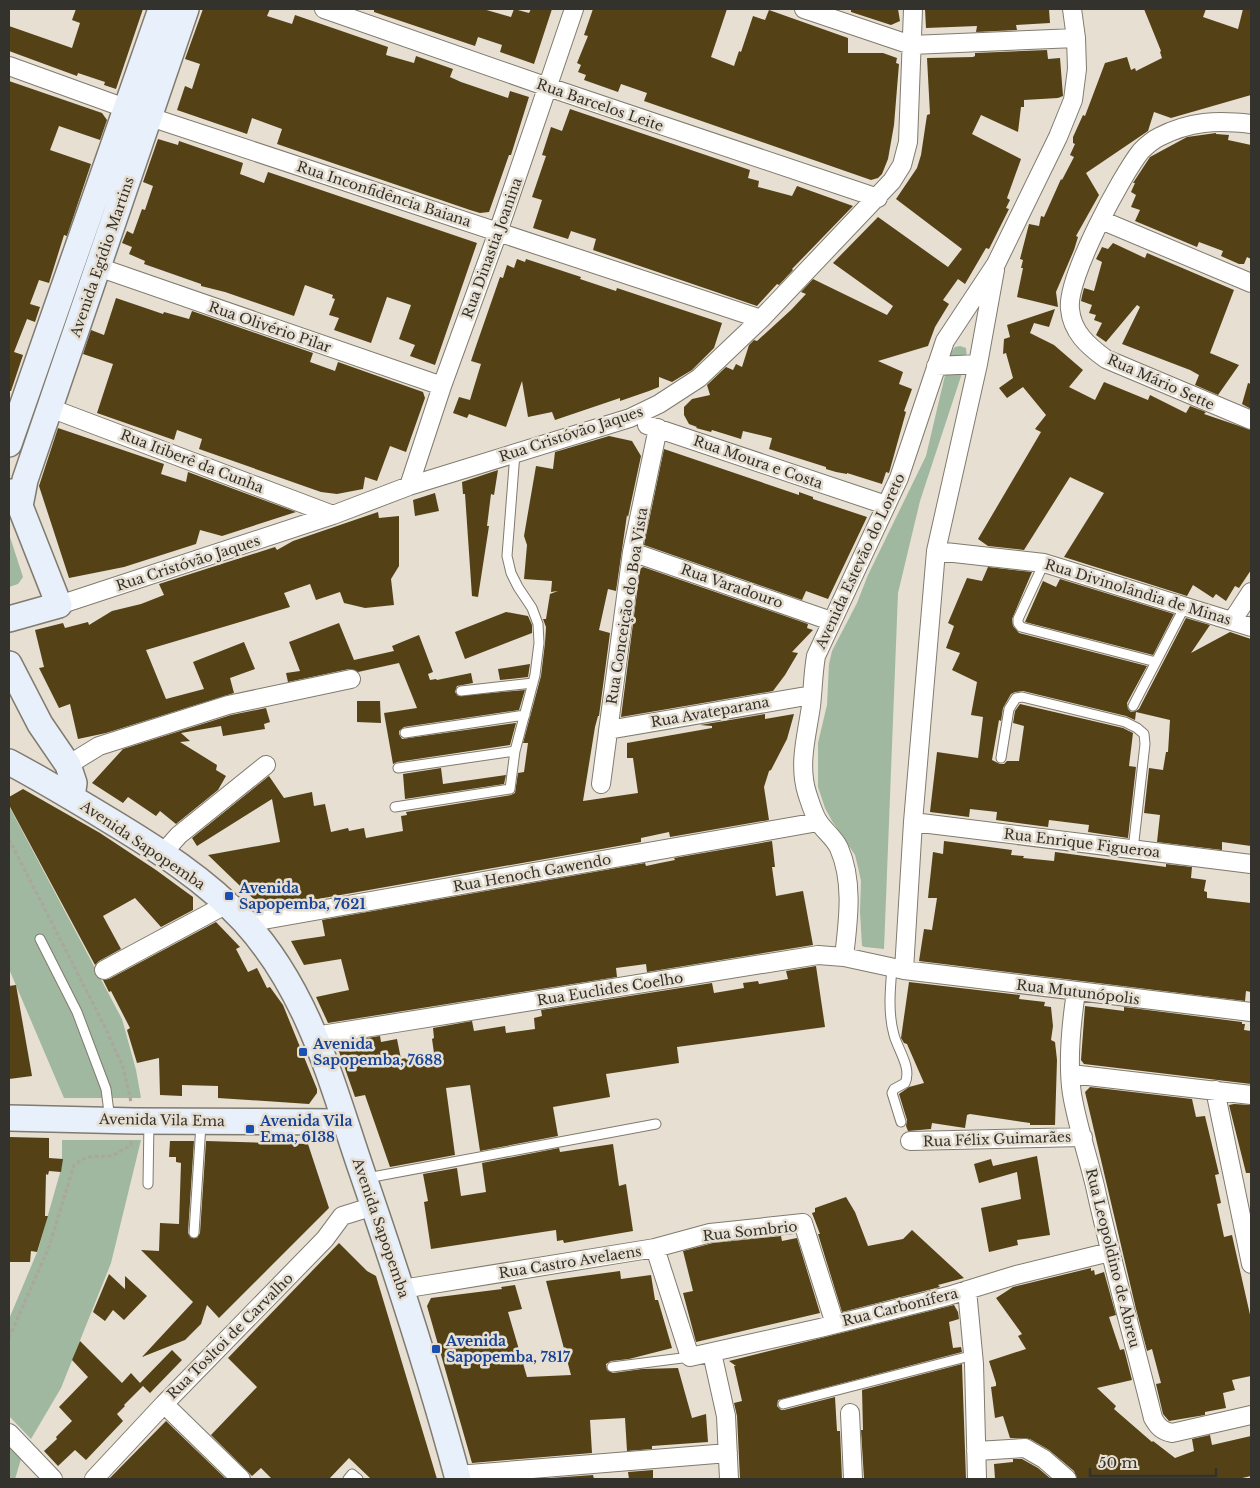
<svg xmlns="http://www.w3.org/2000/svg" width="1260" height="1488" font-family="'Libre Baskerville',serif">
<rect width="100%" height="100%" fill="#e6dfd2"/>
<path fill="#9fb89f" d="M960,346l6,2 1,10 -47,143 -22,92 -14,356 -19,-2 -3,-1 -2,-34 1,-31 -3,-14 -3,-12 -23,-34 -7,-13 -7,-21v-44l9,-38 2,-41 3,-13 25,-48 11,-28 58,-119 24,-102 5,-7z
M9,534l14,43 -5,7 -9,3z
M9,806l113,213 14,51 5,28h-77l-55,-129z
M62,1140h79l-30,123 -50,125 -30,51 -22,-23v-97l29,-69 24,-84z
M9,1446l12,13 -6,20h-6z"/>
<path fill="#544216" d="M76,9h67l-27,80 -12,-4 1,-3 -27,-9 -1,3 -68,-25v-25l63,22 8,-25 -8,-3z
M203,9h67l-3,7 25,8 3,-9 93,32 -2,8 28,8 2,-7 37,13 -3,8 11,5 47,16 2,-7 19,6 -18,58h-2l-20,57 -9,1 -10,-3 -193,-66 5,-15 -30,-11 -5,16 -70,-24 8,-24 7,3 8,-25 -15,-5z
M374,9h109l28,8 3,-8 15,4 2,-4h21l-18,55 -34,-12 2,-7 -24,-8 -3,9 -101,-34z
M593,9h134l-16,48 23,9 5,-15 2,1 12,-36 12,4 4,-10 79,28v15h35l14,5 -1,5 3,1 -5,61 -6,34 -6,15 -4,4 -7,2 -227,-79 3,-8 -26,-9 -3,8 -34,-12 2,-5 -8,-3 3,-7 -4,-2 11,-27 -4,-1z
M851,9h47l2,12 -9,4 -40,-13z
M925,9h124l1,14 -34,2 1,5 -41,2 1,-6 -51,2z
M1144,9h62l-3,8 35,12 5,-20h8v86l-80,23 -17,-6 -6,19 -62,42 13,22 -23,41 2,1 -4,13 -18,42 2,15 -41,-10 6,-29h-2l2,-8 -3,-1 9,-35 10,2 2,-10 3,1 17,-38 1,1 12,-23 -4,-2 5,-11 -2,-1v-6l10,-22 2,1 20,-53 22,-6 4,13 4,-2 1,3 26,-13 -2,-6 1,-1z
M1047,50l1,9 12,-1 3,38 -5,2 -34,2v7h-3l-3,25 -37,-17 -9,19 49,25 -14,39 3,2 -4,8 3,1 -20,40 -3,-1 -21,36 -7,-5 -15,21 6,4 -14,23 -7,19 -50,15 25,11 -4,12 13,5 -8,22 2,1 -17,61 -3,-1 -4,12 -35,-11v1l-11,-2 -10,-3v-2l-57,-18 3,-11 -29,-7 -2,8 -29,-9 -1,2 -15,-4 1,-1 -8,-3 -5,-9v-8l8,-8 18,-4 -3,-10 19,-18 7,3 3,-6 6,3 7,-22 5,-5 3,1 34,-31 15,-16 -5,-2 12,-13 74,36 6,-9 -60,-43 45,-46 70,50 14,-18 -66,-50 21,-31 4,-13 6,-40 3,-1 -3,-56 46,-1 2,-1v-3z
M9,81l93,32 5,7 -7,20 -41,-14 -9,24 41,14 -24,72 -3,-1 -15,48 -10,-3 -9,24 10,3 -5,15 -8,-3 -13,33 9,3 -12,36h-2z
M570,109l180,61 -2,8 11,3 -1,6 34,9 5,-10 56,20 -61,63 1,1 -14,15 -2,-1 -20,22 -164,-56 3,-11 -25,-8 -3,8 -35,-11 9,-28 -10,-3 14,-41 -4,-1 9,-28 11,4z
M1216,133v1l13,1 -1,5 23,5v114l-4,-2 -3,7h-5l-18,-8 2,-5 -24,-9 -2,5 -62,-26 5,-11 -9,-3 5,-12 -5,-3 4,-9h-2l17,-26 37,-20z
M158,139l20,6 1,-4 64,22 -3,11 24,9 4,-11 209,71 -42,122 -25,-9 5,-11 -16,-6 12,-34 -24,-8 -16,46 -37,-13 5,-12 -10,-3 6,-16 -3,-1 1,-3 -28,-10 -11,31 -69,-24 -24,-6v-2l-57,-20 1,-3 -16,-7 3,-7 -10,-4 5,-12 6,3 9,-25 3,1 8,-24 -10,-4z
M1113,243l32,15 2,-5 87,37 -24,63 29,12 -21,30 -23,-10 4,-10 -9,-5 -68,-26 18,-37 -3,-2 -31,37 -10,-7 6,-12 -8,-3 2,-5 -7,-2 3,-8 -11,-4 1,-5 2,-8 10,3 8,-29 -6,-3 6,-12 6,2z
M517,259l8,3 1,-3 55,18 -1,2 36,12 1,-3 105,35 -8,25 -22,22 -20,12 -13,-5v10l-10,4 -29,10v-3l-65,22 -3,-8 -24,5 -6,-36 -16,46 -37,-13 -2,4 -14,-5 6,-16 11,3 11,-36 -10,-3 4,-12 25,-72 3,1 4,-13 7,3z
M116,298l47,16 1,-2 25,7 3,-8 121,42 -3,9 25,9 3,-9 85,30 2,6 -19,54 -16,-6 -13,35 -12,-4 -2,12 -26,5 -16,-2 -122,-43 3,-10 -25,-9 -3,10 -77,-27 16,-49 -30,-10 8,-24 13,5z
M1055,309l-6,18 -15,-4 -4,10 24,12 29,25 -14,17 26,13 9,-18 44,18 2,-5 36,18 4,-7 16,6 -2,2 47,16v140l-12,18 -4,-2 -9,15 -10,-7 -3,4 -20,-13 -6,11 -123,-39 40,-64 -34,-16 -46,73 -36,-4 -10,-7 63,-107 -6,-3 11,-14 -23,-28 -16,11 -8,-10 14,-10 -7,-25 -3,1 1,-15 6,-2 -3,-12z
M1248,383l3,1v25l-9,-5z
M58,428l106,36 -3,10 25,8 2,-10 108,40 -74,24 -22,-6 -4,14 -72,23 -55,11 -30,-92z
M609,436l23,5 9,15 -13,61 -1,-2 -11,76 -8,-2 -9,41 11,3 -11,83h-1l-3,11 -12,74 55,-8 -5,-35h-6v-15l85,-15v-2l-12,-1 65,-11v5l29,-5 -7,25 -16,31 -2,1 -5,16 5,33 -99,17 -1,-5 -28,6v4l-374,66 -5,-1 -54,-52 72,-13 -8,-43 -75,47 -5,-8 77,-62 15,22 28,-6 2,14 11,-2 6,28 17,-4 1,3 15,-3 2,10 37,-7 -2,-15 6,-1 -1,-3 105,-17 4,-2 3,-20 6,-1 4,-29h-5l18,-67 4,-33 1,-16 -3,-8h3l4,-25 8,-3 -7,1 1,-11 -28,-2 3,-34 -3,-9 12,-70 17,3 2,-17z
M664,449l135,46v-3l14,5v2l54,18 -39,82 -22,-8 -4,9 -158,-55z
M498,470l-4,25 -3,-1 -4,32h2l-11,71 -6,-1 -7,-102h-2l-1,-12z
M435,493l4,18 -24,5 -2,-16z
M378,512l1,6 20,-2v50l-8,13 3,26 -29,3 -21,-5 -4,-11 -24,8 -6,-16 -26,9 6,14 -144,43 20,49 38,-10 -11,-27 51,-20 11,27 -25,9 4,15 -128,40 -28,6 -8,-35 -11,4 -20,-40 5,-1 -9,-37 28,-7 2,5 23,-6 1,3 23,-14 29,-7 23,-9 -5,-11 116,-37 2,3 16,-9z
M643,567l165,57 -1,4 6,2 -21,22 6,1 -13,22 -12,16 -152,26 19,-148z
M988,567l44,5 -20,47 1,7 6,7 128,33 -20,37 1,6 3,3 5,-1 3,-2 47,-91 24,7 -19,28 39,-21 21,7v207l-29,-4v8l-65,-8 3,-27 -16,-2 5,-45 14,2 3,-18h2l2,-32 -34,-8 -1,8 -9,-4 -103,-25 -8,1 -4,2 -8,14 -2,13 -2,-1 -7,40 8,4h4l3,-3h12l5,-35 -11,-3 2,-12 5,-7 103,24 10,5 -4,33 7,1 -8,71 -40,-6 1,-7 -40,-5 -1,7 -52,-7 1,-8 -27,-3 -1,8 -39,-5 7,-60 41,6 5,-41 -12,-2 6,-33 -25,-12 8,-17 -14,-5 8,-22 -6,-3 19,-45 15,3z
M1060,579l114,35 -21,41 -128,-33 18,-41 13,6z
M506,612l22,4 4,9v8l-67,26 -10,-27z
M339,623l15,37 40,-9 -2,-5 27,-11 14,37 -5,2 2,6 6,-1 1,1 34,-7 2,10 -16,3 -2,6 3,4 67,-6 -6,20 -115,17 -5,4v3l3,5 114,-16 -6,22 -113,17 -4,2 -9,-51 33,-5 -18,-45 -41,9 -9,-3 -61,13 -2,-9 14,-2 -11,-29z
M530,664l-2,13 -28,3 -2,-11z
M357,701h23l1,22 -24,-1z
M266,708l4,14 -6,2 1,5 -42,7 -2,-10 -40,7 9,8 -10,1 37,23 -1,5 10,6 -8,14 -42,34 -16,-13 -4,5 -28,-19 -5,6 -31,-20 31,-34 108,-34z
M441,768l2,16 63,-9 -2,9 -99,15 -2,-25z
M23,789l77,44 56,37 37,27v13l-32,17 -26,-29 -32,18 18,33 -22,12 -4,4 -86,-160v-8z
M772,841l3,26h-3l4,29 27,-5 10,54 -166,27 -1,-8 -30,4 1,9 -289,46 -12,-26 33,-7 -8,-31 -37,6 -13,-24 34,-5 -3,-16 323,-57 1,3 14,-3 15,-3 -1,-2z
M944,841l68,9 -1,5 13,1 -1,2 31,3 1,-9 111,15v-3l26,3 -1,11 15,2 -2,11 3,1v6l44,5v89l-5,-1 -1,10 -326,-40 5,-32 8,1 5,-32h-9l5,-46 10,2z
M216,922l24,25 -4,2 12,23 9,-4 10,20 3,-1 13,18 34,84v4l-8,11 -91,-6v-12l-36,-1v11l-22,-1 -1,-37 -22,5 -10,-33 3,-2 -19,-37 -2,1 -6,-12 6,-1z
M816,966l9,61 -148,20 2,16 -73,11 4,23 -57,10 5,29 -78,15 -10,-66 -24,3 9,67 -65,12 -25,-72 -10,2 -19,-54 44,-7 1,6 16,-3 4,20 33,-6 -2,-14 2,-1 -1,-10 39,-7 2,10 31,-5 1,7 29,-4 -1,-11 8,-2 -1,-6 171,-27 2,10 30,-5 -1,-5 15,-2 1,3 29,-5 -2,-8z
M909,982l111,13 -1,4 26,3 -1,4 7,1 2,19 -2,14 4,2 2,18 -2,65h-25v-2l-60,-9 -3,1 -2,13 -33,-5 -1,6 -23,2 -2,-5 1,-6 -8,-26 10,-7 15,-4 -17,-39 -3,-1 -3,-5z
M16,985l16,91 -23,3v-93z
M1085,1006l39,5v-4l118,15v2h3l-1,6 7,1v53l-167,-20 -3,-4z
M1090,1087l102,12 4,18 9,-1 14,58 -4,1 6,28 -4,1 7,33 8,-2 19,84v57l-19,4 3,10 -12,3 3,15 -21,4v3l-36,6 -6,-7 -7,-30 5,-1 -9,-34 -5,2 -11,-42 -51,-217z
M1234,1104l17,1v68h-5l-17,-68z
M9,1137l40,1v20l14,1 -2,13 -12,-1 -1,4 -2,-1 -1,42h3l-11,36 -6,-1 -1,11h-21z
M170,1141h24l-6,92 3,5h6l3,-5 6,-92 102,3 21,64 -110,110 -12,-13 -6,19 -16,16 -43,17 51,-55 -52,-52 18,1 1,-28 19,1 2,-61 -5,-1v-5h-7z
M613,1144l6,42 7,-2 7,47 -69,12 -1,-3 -6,1 -1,-11 -125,19 -7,-47 4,-1 -5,-27 34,-6 4,28 25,-4 -4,-29 77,-15 1,4z
M1037,1156l13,79 -33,5 1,5 -29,7 -8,-44 40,-9 -4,-27 -38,11 -5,-19 17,-5 2,7z
M846,1197l9,15 13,34 35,-7 9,-9 52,48 -26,7 2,2 -98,25 -24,-78h2l-8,-21 3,-1v-4z
M781,1236l1,5 15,-3 23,75 -124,29 -13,-49 10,-2 -10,-40 30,-8z
M339,1243l28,28 9,5 61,203h-66l-22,-21 -20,21h-57l-11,-11 -9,8 -41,-41 46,-48 -29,-29z
M1091,1268v3l3,-1 1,5 9,-3 12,43 -7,2 11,33 4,-1 8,31 -35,8 19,18 -2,3 38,33 1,-1 22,17 19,-7 -2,-12 18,-4 2,10 39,-9v40l-13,3h-161l-3,-8 -25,-21 -19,-11 -20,-1 -7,-22 -8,2 -4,-31 5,-1v-3l-7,-22 37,-12 -8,-13 4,-2 -26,-36 17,-11z
M620,1271l1,8 30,-4 4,25h3l14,48 -43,11 -18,2 -5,3 1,6 6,3 29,-4 36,-1 14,50 14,-4 2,28 -56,4v3l-25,2 -2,-33 -35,2 2,33 -120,10 -45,-157 4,-8 71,-9 -1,-2 14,-2 7,24 -14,3 19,65 44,-2 -25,-94z
M109,1274l16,15v-13l22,20 -23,24 -11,-10 -8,11 -12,-9z
M954,1305l4,7 1,7 -10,3 4,26 8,-1 1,5 -184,48 -1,6 4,4h3l51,-13 2,34h3l2,48h-102l-3,-63 -3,-13 8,-2 -8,-35h2l-7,-5z
M80,1341l42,42 9,-10 9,10 32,-33 10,10 -32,33 -7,-7 -19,19 1,1 -8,8 6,7 -37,39 -11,-10 -17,16 -14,-15 13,-12 -1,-2 16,-16 -13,-14 29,-30 -16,-17z
M962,1364l4,115h-102l-3,-49h2l-1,-40z
M166,1421l60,58h-117z
M1013,1459h9l16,9 13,11h-56l-1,-15 19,-2z
M653,1470v9h-24l-1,-7z
M593,1475l1,4h-58z"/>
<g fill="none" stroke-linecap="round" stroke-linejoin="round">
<defs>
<path id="service" d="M1044,563l-26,56v4l3,4 135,35
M461,691l72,-8
M1133,706l52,-100
M405,733l120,-18
M1001,758l8,-49 7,-11 6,-1 103,25 12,6 7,6 1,10 -12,106
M398,768l117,-17
M395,807l115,-18 5,-38 20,-76 4,-32 -1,-19 -6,-16 -14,-21 -7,-14 -4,-17 8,-103
M40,939l37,73 29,77 4,31
M892,968c-2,22 -4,46 2,67 4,15 18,33 11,48l-11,6 -2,4 9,29
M367,1178l289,-54
M148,1184l1,-63
M194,1233l7,-109
M612,1367l78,-10
M783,1404l191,-49
M348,1479l4,-5 6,5"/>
<path id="minor" d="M324,9l224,78 330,111
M804,9l107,36 165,-7
M9,66l141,51 611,202
M1251,124c-34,-4 -61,-3 -92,13 -6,3 -13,9 -18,14 -20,25 -75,128 -71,158 2,23 18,37 36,50l145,61
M1101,220l150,63
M98,267l344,119
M936,366l42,-2
M50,408l283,107
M647,425l239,80
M409,486l33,-100 56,-154 76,-223
M936,551l108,12 207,64
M632,552l199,69
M59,605l274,-90 76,-29 221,-68 29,-14 40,-26 62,-59 131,-138 10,-16 6,-23 5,-133
M1232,621l19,-29
M608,730l204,-35
M68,765l31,-19 129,-41 123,-26
M601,784l31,-232 26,-124
M913,822l338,42
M162,854l17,-19 87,-70
M246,923l572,-101
M844,957c4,-35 10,-75 -5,-109 -5,-11 -15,-17 -21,-27 -5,-8 -8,-19 -11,-28 -9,-29 0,-58 4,-87 2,-17 2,-33 5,-50l83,-178 46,-137 51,-77 62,-127 15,-37 4,-31 -1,-31 -4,-29
M104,970l123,-66
M904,970l9,-148 23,-271 42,-187 17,-94
M1076,992c-5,33 -9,69 -4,102 5,30 16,63 23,92 17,78 39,155 58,232 5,9 9,13 19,15l79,-18
M315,1036l503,-81 26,2 60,13 347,42
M1071,1074l180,21
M1215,1090l36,174
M910,1141l173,-4
M655,1248l55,-15 93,-10 32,101
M402,1289l253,-41 35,109 130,-29 128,-32 68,-21 94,-23
M967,1290l7,74 3,115
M712,1353l14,63 3,63
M164,1404l77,75
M850,1413l3,66
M9,1433l44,46
M976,1451l49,-3 19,11 23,20
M457,1475l271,-22
M94,1479l70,-75 161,-165 17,-23 32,-10"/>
<path id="secondary" d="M9,444l152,-435
M20,506l5,-26 161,-471
M9,619l50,-14 -39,-99 -9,-14
M9,664l31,60 28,41 6,18 -2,14
M9,762c34,18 67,38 100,58 48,29 97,60 135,101 65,71 87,160 117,248 35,102 69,205 97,310
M9,1118l126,3 210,1"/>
</defs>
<use href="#service" stroke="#807b6e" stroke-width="11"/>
<use href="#minor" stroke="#807b6e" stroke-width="20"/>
<use href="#secondary" stroke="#807b6e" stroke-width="28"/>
<path stroke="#aca69b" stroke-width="3" stroke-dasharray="4 2.5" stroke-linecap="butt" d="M9,839l96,188 18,40 8,35
M9,1338l40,-91 25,-82 13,-8 25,-1 19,-11v-5"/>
<use href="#service" stroke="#fff" stroke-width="9"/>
<use href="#minor" stroke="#fff" stroke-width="18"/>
<use href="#secondary" stroke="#e8f0fc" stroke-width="25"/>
</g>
<g fill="#1a4fb4" stroke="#e6dfd2" stroke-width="2">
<rect x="224" y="891" width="10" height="10" rx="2.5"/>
<rect x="298" y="1047" width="10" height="10" rx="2.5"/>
<rect x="245" y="1124" width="10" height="10" rx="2.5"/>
<rect x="431" y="1344" width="10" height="10" rx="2.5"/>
</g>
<g text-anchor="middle" stroke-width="5" stroke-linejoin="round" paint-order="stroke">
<g font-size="14" fill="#34322c" stroke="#e6dfd2">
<text transform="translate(600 105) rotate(19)" y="5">Rua Barcelos Leite</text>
<text transform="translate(384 194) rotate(18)" y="5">Rua Inconfidência Baiana</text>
<text transform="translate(492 248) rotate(-70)" y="5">Rua Dinastia Joanina</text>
<text transform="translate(102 257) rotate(-71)" y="5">Avenida Egídio Martins</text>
<text transform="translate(270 327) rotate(19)" y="5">Rua Olivério Pilar</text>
<text transform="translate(1161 382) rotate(24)" y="5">Rua Mário Sette</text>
<text transform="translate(571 434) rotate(-18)" y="5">Rua Cristóvão Jaques</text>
<text transform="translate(192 461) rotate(21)" y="5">Rua Itiberê da Cunha</text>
<text transform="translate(758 462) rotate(19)" y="5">Rua Moura e Costa</text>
<text transform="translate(860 561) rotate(-65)" y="5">Avenida Estevão do Loreto</text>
<text transform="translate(188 563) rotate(-18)" y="5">Rua Cristóvão Jaques</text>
<text transform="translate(732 586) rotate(19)" y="5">Rua Varadouro</text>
<text transform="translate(1138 592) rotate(17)" y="5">Rua Divinolândia de Minas</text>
<text transform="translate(627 606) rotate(-81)" y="5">Rua Conceição do Boa Vista</text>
<text transform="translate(710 712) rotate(-10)" y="5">Rua Avateparana</text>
<text transform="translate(1082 843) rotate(7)" y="5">Rua Enrique Figueroa</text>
<text transform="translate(143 845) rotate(34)" y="5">Avenida Sapopemba</text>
<text transform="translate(532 873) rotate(-10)" y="5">Rua Henoch Gawendo</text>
<text transform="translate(610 989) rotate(-9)" y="5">Rua Euclides Coelho</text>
<text transform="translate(1078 992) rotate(7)" y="5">Rua Mutunópolis</text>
<text transform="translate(162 1120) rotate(1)" y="5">Avenida Vila Ema</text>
<text transform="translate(997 1139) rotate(-2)" y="5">Rua Félix Guimarães</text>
<text transform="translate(381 1228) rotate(71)" y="5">Avenida Sapopemba</text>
<text transform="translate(750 1231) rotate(-6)" y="5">Rua Sombrio</text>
<text transform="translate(1113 1258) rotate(76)" y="5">Rua Leopoldino de Abreu</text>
<text transform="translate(570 1262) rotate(-9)" y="5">Rua Castro Avelaens</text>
<text transform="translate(900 1307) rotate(-14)" y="5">Rua Carbonífera</text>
<text transform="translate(230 1336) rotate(-45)" y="5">Rua Tosltoi de Carvalho</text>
</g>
<g font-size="14" font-weight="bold" fill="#164399" stroke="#e6dfd2" text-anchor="start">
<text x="239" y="893">Avenida<tspan x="239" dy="16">Sapopemba, 7621</tspan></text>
<text x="313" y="1049">Avenida<tspan x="313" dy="16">Sapopemba, 7688</tspan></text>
<text x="260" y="1126">Avenida Vila<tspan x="260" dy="16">Ema, 6138</tspan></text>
<text x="446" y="1346">Avenida<tspan x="446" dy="16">Sapopemba, 7817</tspan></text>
</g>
</g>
<rect width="1260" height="1488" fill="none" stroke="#34322c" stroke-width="20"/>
<path d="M1090 1468v8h126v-8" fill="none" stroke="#34322c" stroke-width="2.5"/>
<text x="1098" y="1468" font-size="15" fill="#34322c" stroke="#e6dfd2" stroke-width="4" paint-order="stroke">50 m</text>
</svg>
